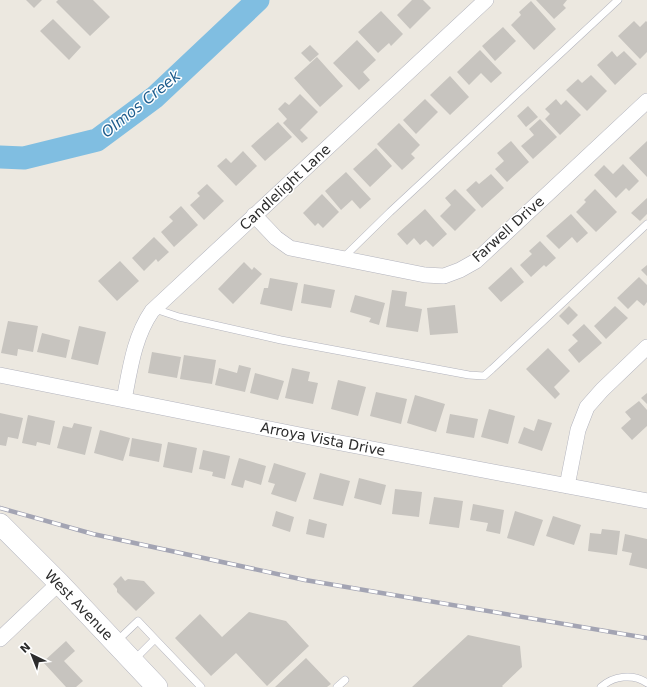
<svg xmlns="http://www.w3.org/2000/svg" width="647" height="687" font-family="'DejaVu Sans',sans-serif">
<rect width="100%" height="100%" fill="#ece8e0"/>
<g fill="none" stroke-linecap="round" stroke-linejoin="round">
<path stroke="#80bee1" stroke-width="23" d="M0,157l24,1 73,-18 58,-43 103,-97"/>
</g>
<path fill="#c7c4bf" d="M26,0h16l-8,8z
M58,0h35l17,17 -20,19 -34,-34z
M412,0h11l8,8 -21,21 -13,-14z
M536,0h31l-4,5 3,3 -12,11z
M531,1l25,28 -22,21 -23,-25 10,-10 -2,-3z
M381,11l22,23 -12,12 -2,-3 -11,10 -20,-21z
M53,19l28,28 -12,13 -29,-29z
M634,21l6,6 6,-6 1,1v30l-7,7 -22,-23z
M503,27l13,14 -21,20 -13,-15z
M357,40l19,20 -13,12 7,8 -11,10 -26,-27z
M310,45l9,9 -9,8 -9,-9z
M480,50l22,23 -11,10 -10,-10 -12,12 -12,-13z
M612,51l5,6 7,-6 13,13 -22,21 -18,-20z
M317,57l26,29 -23,21 -26,-29z
M591,75l16,16 -20,20 -21,-21 12,-11 4,4z
M450,76l19,21 -19,18 -20,-20z
M300,94l18,18 -18,18 8,8 -6,5 -19,-20 4,-4 -9,-10 7,-7 4,3z
M425,99l13,13 -22,22 -13,-14z
M556,99l5,6 5,-5 15,15 -21,20 -15,-16 5,-5 -5,-5z
M528,106l10,11 -12,10 -9,-11z
M540,119l17,18 -24,22 -12,-13 13,-11 -5,-6z
M278,122l14,15 -27,24 -14,-15z
M399,123l21,22 -9,9 4,4 -13,12 -25,-26z
M511,141l18,21 -22,20 -12,-13 9,-8 -7,-8z
M647,141v36l-18,-19z
M376,148l16,18 -22,21 -17,-18z
M243,151l14,15 -21,20 -19,-20 9,-8 5,5z
M623,164l16,17 -10,10 -3,-3 -10,10 -22,-23 10,-10 9,9z
M346,172l25,27 -11,10 -8,-9 -11,10 -16,-19z
M491,174l13,14 -22,20 -16,-18 10,-9 3,3z
M207,184l17,17 -20,19 -14,-15 10,-9 -3,-3z
M455,189l21,21 -21,21 -15,-15 11,-11 -6,-7z
M595,189l22,23 -21,20 -20,-20 10,-10 -2,-2z
M322,194l17,18 -16,16 -5,-5 -3,3 -12,-13z
M647,198v16l-7,7 -9,-8z
M181,206l17,19 -24,22 -13,-15 12,-11 -4,-4z
M425,209l22,25 -14,13 -7,-7 -6,5 -6,-7 -7,7 -10,-11z
M571,214l17,19 -11,10 -5,-6 -13,12 -13,-13z
M154,237l15,15 -11,10 -2,-3 -12,12 -12,-13z
M540,241l16,17 -10,9 -2,-2 -13,12 -11,-12 12,-11 -3,-3z
M120,261l19,20 -22,20 -19,-20z
M244,262l8,8 2,-3 8,7 -29,30 -15,-15z
M647,265v11l-6,-6z
M511,267l13,15 -23,20 -13,-14z
M639,277l8,8v17l-3,4 -7,-6 -9,9 -11,-11z
M270,278l28,5 -6,28 -32,-7 4,-16h4z
M304,284l31,6 -4,18 -30,-5z
M392,290l15,2 -2,14 17,3 -4,23 -32,-5z
M355,295l30,8 -6,22 -10,-3 2,-4 -21,-6z
M455,305l3,28 -28,2 -3,-27z
M569,306l9,9 -10,10 -9,-9z
M615,306l13,12 -22,21 -12,-13z
M8,321l30,5 -5,26 -15,-3 -1,7 -16,-3z
M584,324l18,19 -23,20 -11,-13 10,-9 -6,-6z
M79,326l27,6 -8,33 -27,-6z
M42,333l28,7 -4,18 -29,-6z
M548,348l22,23 -16,16 6,7 -5,5 -29,-30z
M152,352l29,5 -4,21 -29,-5z
M184,355l32,5 -4,24 -32,-5z
M239,365l12,3 -6,24 -30,-7 4,-17 18,5z
M292,368l18,4 -2,9 10,2 -5,21 -28,-6z
M255,373l29,8 -6,19 -28,-7z
M338,380l28,7 -8,29 -27,-7z
M376,392l31,7 -6,25 -31,-8z
M647,393v11l-6,-6z
M415,395l30,9 -9,28 -29,-9z
M639,401l8,9v16l-15,14 -11,-12 10,-9 -6,-7z
M489,409l26,7 -7,28 -27,-7z
M0,413l23,5 -5,21 -10,-2 -2,9 -6,-1z
M450,414l28,5 -4,19 -28,-5z
M28,415l27,6 -5,24 -13,-3 -1,4 -14,-3z
M538,419l14,4 -10,28 -24,-8 6,-16 10,4z
M74,423l18,4 -7,28 -28,-7 6,-22 9,2z
M100,430l30,8 -7,23 -29,-8z
M132,438l30,6 -3,18 -30,-6z
M168,442l29,6 -5,25 -29,-6z
M203,450l27,6 -5,23 -13,-3 1,-4 -14,-3z
M239,458l27,8 -5,19 -16,-5 -2,8 -12,-3z
M274,463l32,10 -10,29 -25,-8 4,-10 -7,-2z
M320,473l30,8 -7,25 -30,-7z
M359,478l27,7 -5,20 -27,-7z
M395,489l27,3 -3,25 -27,-3z
M434,497l29,4 -4,27 -30,-4z
M473,504l31,6 -4,24 -14,-3 2,-8 -18,-3z
M276,511l18,6 -4,15 -18,-6z
M515,511l28,9 -9,26 -27,-8z
M553,516l28,9 -7,20 -28,-9z
M309,519l18,5 -3,14 -18,-4z
M602,529l18,2 -3,24 -29,-4 2,-18 11,1z
M625,534l22,5v30l-18,-4 3,-12 -10,-2z
M121,576l4,5 3,-2 16,2 11,12 -19,18 -19,-19v-3l-4,-5z
M249,612l37,9 23,25 -42,40 -31,-33 -25,23 -36,-38 25,-24 22,23z
M468,635l52,11 2,21 -20,19 1,1h-91z
M66,641l9,10 -11,10 19,20 -7,6h-10l-23,-25z
M306,658l25,26 -4,3h-52z"/>
<g fill="none" stroke-linecap="round" stroke-linejoin="round">
<defs>
<path id="service" d="M343,258l47,-46 228,-212
M155,309l24,8 102,23 188,35 15,1 8,-7 155,-145
M117,641l21,-20 17,18
M134,660l21,-21 46,48
M337,687l8,-7
M601,687c12,-11 32,-14 46,-4"/>
<path id="minor" d="M254,215l22,23 14,10 135,27 19,1 16,-6 16,-9 171,-160
M0,375l325,65 322,61
M124,400c6,-31 10,-63 28,-89l334,-311
M567,486l11,-56 9,-23 15,-17 45,-43
M0,639l59,-56"/>
<path id="secondary" d="M0,524l59,59 98,104"/>
</defs>
<use href="#service" stroke="#b3b4be" stroke-width="8"/>
<use href="#minor" stroke="#b3b4be" stroke-width="16"/>
<use href="#secondary" stroke="#b3b4be" stroke-width="22"/>
<use href="#service" stroke="#fff" stroke-width="7"/>
<use href="#minor" stroke="#fff" stroke-width="15"/>
<use href="#secondary" stroke="#fff" stroke-width="21"/>
<defs>
<path id="rail" d="M0,508l93,26 212,46 342,58"/>
</defs>
<use href="#rail" stroke="#a3a4b3" stroke-width="4.5"/>
<use href="#rail" stroke="#fff" stroke-width="3" stroke-dasharray="9" stroke-linecap="butt"/>
</g>
<g text-anchor="middle" stroke-width="3" stroke-linejoin="round" paint-order="stroke">
<g font-size="14" fill="#2c2c2c" stroke="#fff">
<text transform="translate(285 187) rotate(-43)" y="5">Candlelight Lane</text>
<text transform="translate(508 229) rotate(-42)" y="5">Farwell Drive</text>
<text transform="translate(323 439) rotate(11)" y="5">Arroya Vista Drive</text>
<text transform="translate(79 605) rotate(46)" y="5">West Avenue</text>
</g>
<g font-size="15" font-style="italic" fill="#1e5d8d" stroke="#fff">
<text transform="translate(141 104) rotate(-39)" y="5">Olmos Creek</text>
</g>
</g>
<g transform="translate(32 655) rotate(317)" stroke="#ffffff" stroke-width="3" paint-order="stroke">
<path d="M0-3L7 15L0 10L-7 15Z" fill="#2c2c2c"/>
<text y="-6" font-size="11" font-weight="bold" text-anchor="middle" fill="#2c2c2c">N</text>
</g>
</svg>
